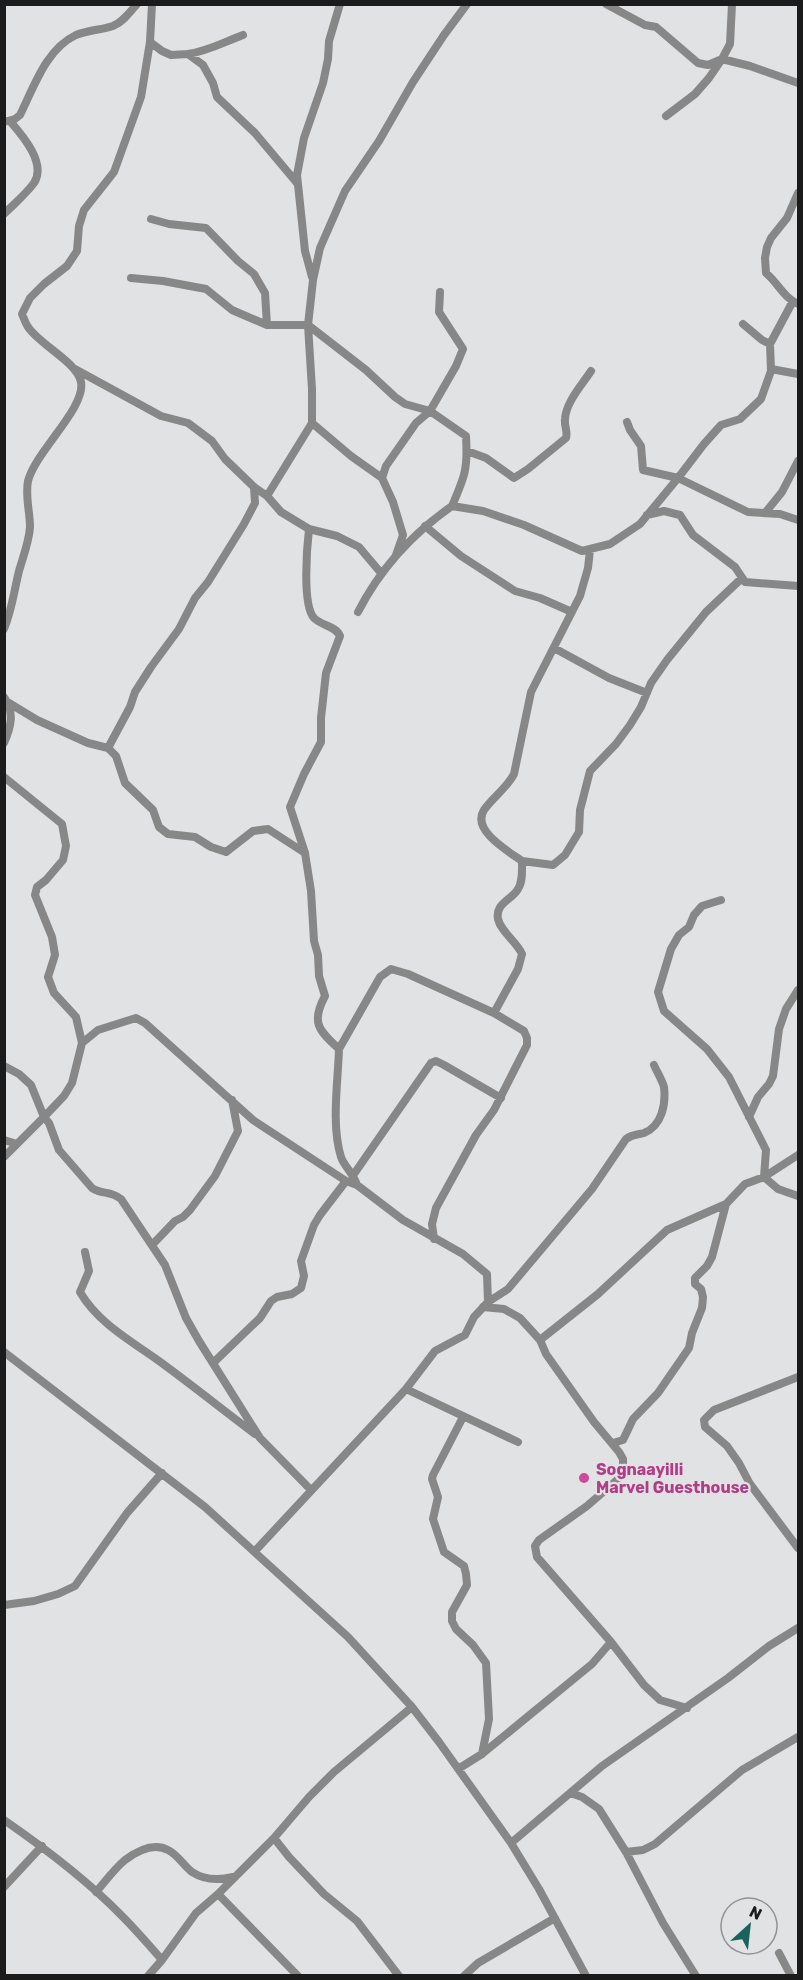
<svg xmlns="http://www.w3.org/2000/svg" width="803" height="1980" font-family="Rubik,sans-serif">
<rect width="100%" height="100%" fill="#e1e2e3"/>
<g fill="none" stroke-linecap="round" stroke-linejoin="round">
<path stroke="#878787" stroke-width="8" d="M606,4l39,21 11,2 42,36 10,2 14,-6 28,7 48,17
M150,42l12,9 9,4 17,-1 15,11 10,18 4,14 38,36 42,50
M188,54c20,-3 36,-12 55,-19
M666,116l29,-22 14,-16 13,-19 8,-15 2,-40
M4,122l11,-3 5,-4c14,-28 26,-66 56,-80 12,-5 25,-5 37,-9 10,-4 17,-14 24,-22
M798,193l-11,25 -16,20 -4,9 -2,11 1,15c12,10 17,24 32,31
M4,214c10,-10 22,-20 30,-31 13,-20 -12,-48 -24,-62
M151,219l18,5 37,4 32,33 16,13 11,19 2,32
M312,277l-7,-26 -8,-76 7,-37 19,-55 5,-24 1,-18 11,-37
M131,278l32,3 43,8 26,21 35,15h41l58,45 29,27 10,7 25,7 36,25c2,33 -1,40 -14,70l31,5 41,14 58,26 28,-7 30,-20 38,-46 70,34 32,2 18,6
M770,344l23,-43
M75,369l86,47 27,7 24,18 13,18 29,28 13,9
M771,369l27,5
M627,422l3,8 11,16 2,24 35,8 26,-34 17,-19 19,-6 21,-20 10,-28 -1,-27 -8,-4 -19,-16
M312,423l39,33 31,22
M467,451l19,7 28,20 14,-9 38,-31c2,-7 -2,-12 -1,-19 1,-17 17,-34 26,-48
M765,513l17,-21 16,-31
M647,515l17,-4 16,4 13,20 42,32 10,15 53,4
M425,526l36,30 54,35 25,7 32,14
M309,529l28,7 22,11 22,26
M396,555l7,-20 -10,-33 -11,-24 4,-12 30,-43 14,-12 26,-45 7,-17 -24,-37 1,-20
M358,612c22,-43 54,-78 94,-106
M4,629c8,-19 10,-38 15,-58 4,-14 10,-29 11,-44 0,-15 -5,-31 -2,-46 7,-29 58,-73 53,-99 -4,-20 -41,-37 -53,-55 -3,-4 -4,-9 -6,-13l8,-16 14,-14 23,-18 10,-15 2,-25 5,-16 30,-38 27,-75 9,-55 2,-38
M554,648l55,30 38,15
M4,697c11,15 7,30 0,46
M9,703l28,17 51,23 20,5 8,8 9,27 28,27 6,17 9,7 27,3 16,10 15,5 27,-21 15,-2 37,24
M108,748l22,-41 5,-15 16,-25 28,-38 16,-31 13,-16 36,-58 11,-21 -1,-16
M4,777l58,47 4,22 -3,14 -17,20 -9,7 -2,8 17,42 3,18 -7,22 6,16 22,24 6,26 -10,40 -8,13 -20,21 5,6 10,27 33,38c10,7 18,2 29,11l44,66 21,53 13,23 61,97 51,52
M522,861l31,4 12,-10 14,-23 1,-22 10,-39 26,-27 14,-19 11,-18 10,-24 16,-23 39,-48 36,-34
M721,900l-19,6 -8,9 -5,12 -10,8 -8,14 -13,43 6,19 43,38 22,28 37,73 -2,27 14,12 20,7
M494,1013l24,-44 4,-15c-6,-13 -21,-22 -24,-35 -3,-16 14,-19 20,-30 5,-8 4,-19 4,-28 -14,-10 -51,-31 -38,-51 9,-13 22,-21 30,-36l17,-82 49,-96 8,-28 2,-18
M82,1043l16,-13 38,-12 9,5 108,97 93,61 11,4 46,35 60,34 24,20 1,28
M339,1049l41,-72 11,-8 17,5 86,39 30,18 3,7v7l-33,65 -18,25 -40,73 -4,16 2,15
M4,1066l15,8 12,11 13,32 -27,27 -13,-4
M749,1117l9,-20 11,-13 4,-8 6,-47 7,-20 12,-19
M4,1157l13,-13
M354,1174l77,-111 5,-2 8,4 57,33
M357,1185c-4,-12 -13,-19 -16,-28 -10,-32 -3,-75 -2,-108 -21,-19 -28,-27 -14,-53l-6,-20 -1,-21 -4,-14 -3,-50 -6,-38 -15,-46 14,-33 17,-32v-24l5,-45 14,-37c-4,-10 -18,-10 -26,-18 -12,-13 -7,-72 -5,-89l-28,-17 -14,-16 45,-73v-34l-4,-64 5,-45 7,-32 25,-57 34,-50 34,-59 31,-47 23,-31
M152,1245l23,-24 8,-4 7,-7 25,-34 23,-45 -6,-31
M85,1252l4,19 -9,21c18,31 51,49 79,69 33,24 64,49 96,73
M483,1307l21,2 16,9 20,22 6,14 48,68 25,30 4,7v13l-6,8 -30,26 -48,34 -4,6 2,11 74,85 33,43 16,15 27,8
M540,1340l58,-46 69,-64 59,-26 19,-20 19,-7 34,-22
M4,1352l201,155 143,130 64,70 27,35 72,101 28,46 47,87
M213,1363l47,-45 11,-17 6,-4 15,-3 9,-6 3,-12 -3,-15 13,-36 6,-10 26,-34
M798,1377l-84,33 -10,10 1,7 22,19 12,17 11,21 48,64
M406,1389l112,53
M463,1417l-30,58 -1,4 6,18 -5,22 11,33 20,14 2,8 1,11 -15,27v9l4,8 17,16 13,18 3,56 -7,35
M613,1443l10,-3 10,-21 25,-26 31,-45 3,-15 10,-25 1,-11 -2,-8 -6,-5v-6l12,-12 5,-9 14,-53
M255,1551l151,-162 29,-38 30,-16 9,-18 14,-15 20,-13 84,-100 34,-50c7,-5 11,-4 18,-6 18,-7 22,-29 20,-46 -2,-7 -7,-15 -10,-22
M4,1605l30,-4 24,-7 17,-8 52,-73 35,-40
M458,1769l24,-15 110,-90 19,-22
M570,1793l12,4 17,12 27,43 37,71 33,53
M4,1820c42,29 83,60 118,96 14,14 27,29 40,44
M274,1838l15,19 35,37 33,27 42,55
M511,1843l91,-77 126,-88 41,-32 29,-18
M626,1852l17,-2 12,-6 87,-74 56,-33
M4,1887l38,-41
M96,1892c9,-10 18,-23 29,-32 12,-9 28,-18 43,-10 10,5 16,16 24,22 12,8 28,8 41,5
M218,1894l80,82
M779,1953l12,23
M148,1976l14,-16 34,-47 22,-19 56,-56 35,-41 25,-25 78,-65
M464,1976l14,-13 77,-45"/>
</g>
<circle fill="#d1479c" stroke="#e1e2e3" stroke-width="2" cx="584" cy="1478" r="6"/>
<g text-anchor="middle" stroke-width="4.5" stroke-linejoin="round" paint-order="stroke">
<g font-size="16" font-weight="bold" fill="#b23c85" stroke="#e1e2e3" text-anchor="start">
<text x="596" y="1475">Sognaayilli<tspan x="596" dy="18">Marvel Guesthouse</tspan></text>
</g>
</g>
<rect width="803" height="1980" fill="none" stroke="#1b1b1c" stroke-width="12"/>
<g transform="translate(749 1926) rotate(27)"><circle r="28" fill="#e1e2e3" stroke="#929293" stroke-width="1.5"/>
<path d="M0-4.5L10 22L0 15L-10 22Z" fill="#18635b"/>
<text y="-9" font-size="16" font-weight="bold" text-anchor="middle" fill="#1b1b1c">N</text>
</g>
</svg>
